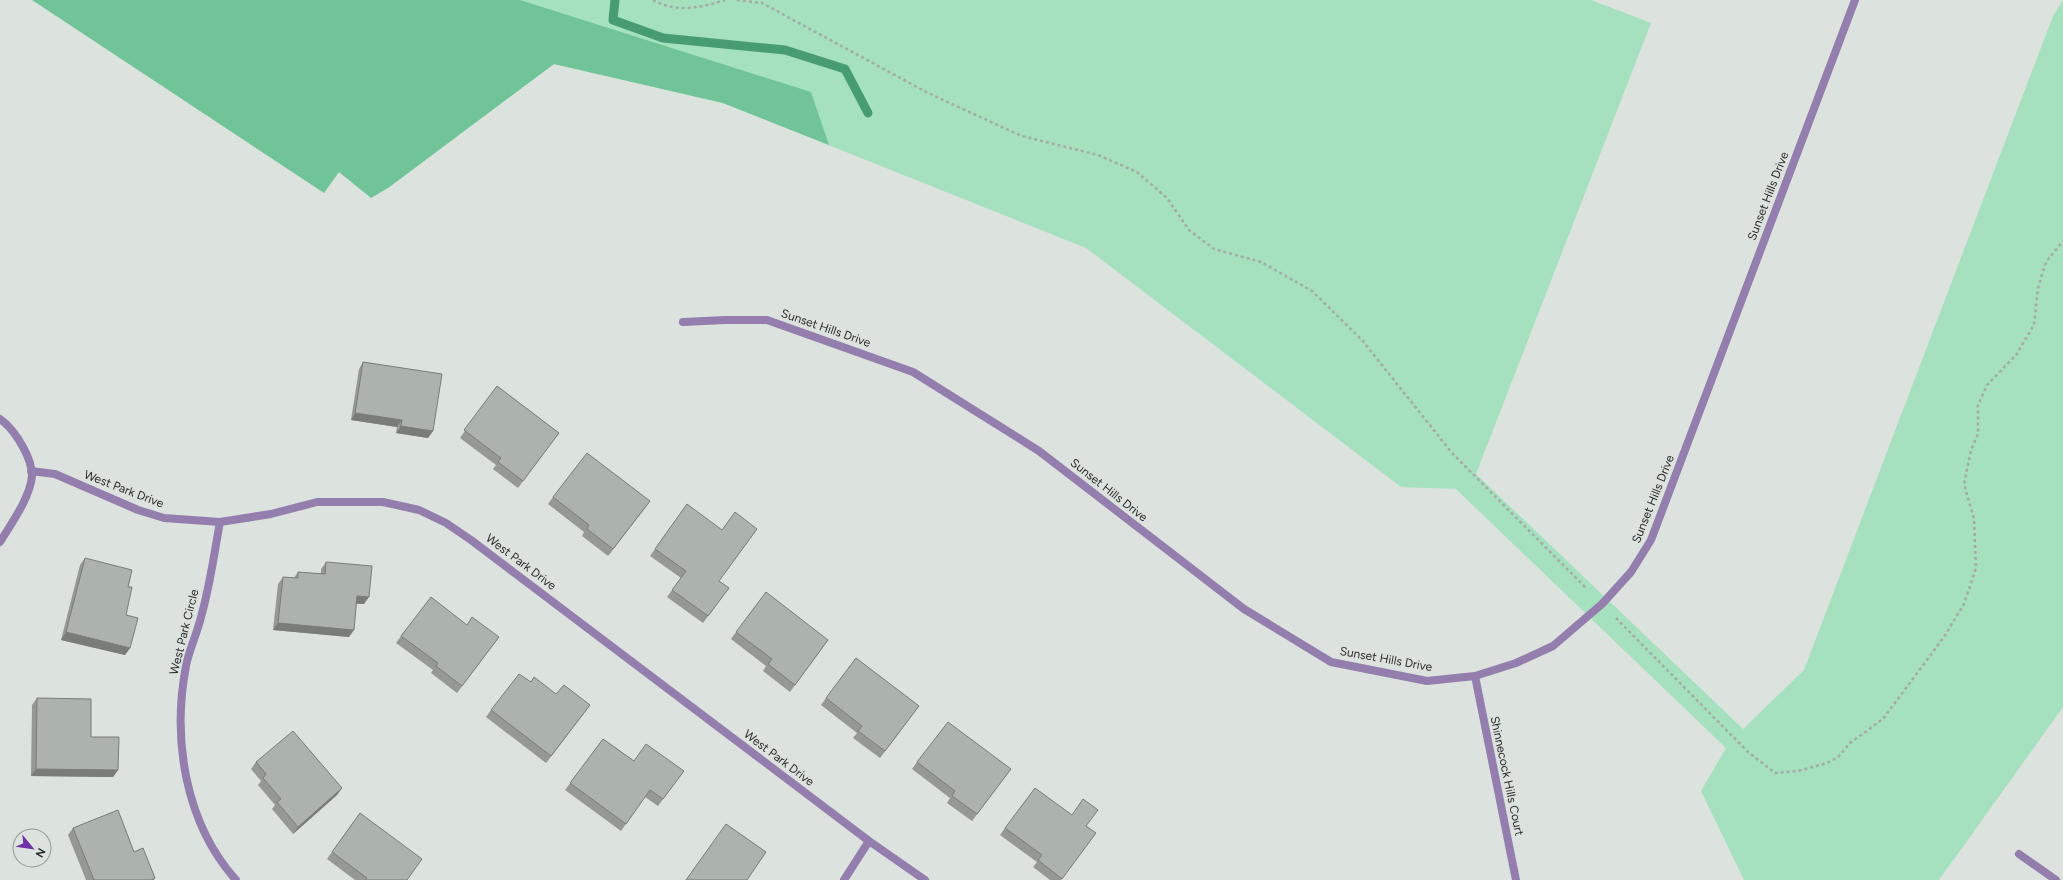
<svg xmlns="http://www.w3.org/2000/svg" width="2063" height="880" font-family="Figtree,sans-serif">
<rect width="100%" height="100%" fill="#dce2de"/>
<path fill="#a5e0bf" d="M171,0h1420l60,23 -175,451 267,255 61,-59 249,-654 10,-16v707l-124,173h-195l-43,-89 25,-43 -270,-259 -55,-2 -315,-239 -363,-145 -169,-39 -166,124z"/>
<path fill="#70c498" d="M32,0h488l291,92 18,53 -106,-42 -169,-39 -166,124 -17,10 -32,-26 -15,21z"/>
<g fill="none" stroke-linecap="round" stroke-linejoin="round">
<path stroke="#489c73" stroke-width="9" d="M615,0l-2,20 50,18 122,12 60,19 23,44"/>
<path stroke="#a6aaa7" stroke-width="2.5" stroke-dasharray="3 3" stroke-linecap="butt" d="M653,0c23,13 48,8 72,0
M737,0l25,3 166,90 94,43 76,19 39,17 30,26 22,32 25,19 47,13 51,29 50,49 90,113 135,136
M1616,618l132,134 27,21 23,-2 29,-8 11,-6 12,-14 33,-24 61,-82 20,-33 12,-36 -2,-49 -10,-35 7,-34 7,-16v-29l9,-20 29,-30 18,-30 4,-37 8,-26 17,-21"/>
<path stroke="#937eae" stroke-width="8" d="M2019,854l37,26"/>
<path stroke="#937eae" stroke-width="8" d="M683,322l42,-2h42l146,52 126,79 205,158 87,53 96,19 48,-5 41,-13 37,-17 49,-42 29,-32 20,-32 204,-540
M0,419c10,7 17,17 23,28 5,9 9,19 9,29 -2,22 -21,48 -32,66
M31,471l24,3 83,36 26,8 56,4 51,-8 46,-12h66l36,8 27,13 25,17 398,301 56,39
M220,522c-6,32 -10,64 -19,95 -4,17 -12,33 -15,49 -14,73 -1,157 50,214
M1475,676l41,204
M844,880l25,-39"/>
</g>
<path fill="#949996" d="M363,362l70,69 -5,7 -32,-5 1,-6 -46,-7 8,-51z
M497,386l62,47 -41,55 -25,-19 3,-4 -36,-27z
M553,497l97,4 -42,55 -26,-20 2,-4 -36,-28z
M687,504l32,77 10,7 -26,35 -36,-26 14,-19 -31,-22z
M85,558l41,57 4,33 -5,7 -64,-15 19,-75z
M326,562l38,42h-8l-7,33 -76,-7 5,-46 5,-7 11,1 4,-6 23,2v-5z
M467,625l32,12 -42,56 -26,-20 2,-3 -37,-27 5,-7z
M736,632l87,15 -33,45 -27,-21 3,-5 -35,-27z
M531,682l25,12 34,11 -44,58 -60,-46 5,-7z
M37,698l54,39 27,33 -5,7 -82,-1 1,-71z
M826,698l93,8 -39,52 -27,-20 4,-5 -36,-28z
M603,739l31,22 50,10 -26,35 -13,-9 -24,34 -56,-41z
M256,762l86,26 -5,7 -44,39 -21,-25 3,-4 -17,-20 3,-4 -10,-12z
M917,762l94,7 -39,52 -25,-18 3,-5 -38,-29z
M360,813l47,67h-52l-28,-21z
M1086,826l10,7 -35,47h-11l-17,-13 4,-5 -37,-27 5,-7z
M73,828l61,24 21,26 -1,2h-68l-18,-45z"/>
<path fill="#787d7a" d="M355,413l47,7 -5,7 -46,-7z
M401,426l32,5 -5,7 -32,-5z
M650,501l-5,7 -37,48 5,-7z
M357,596l12,1 -5,7 -12,-1z
M278,623l76,7 -5,7 -76,-7z
M66,632l64,16 -5,7 -64,-15z
M590,705l-5,7 -39,51 5,-7z
M36,769l82,1 -5,7 -82,-1z
M342,788l-5,7 -44,39 5,-7z"/>
<path fill="#acb2ae" stroke="#787d7a" d="M363,362l79,12 -9,57 -32,-5 1,-6 -47,-7z
M497,386l62,47 -36,48 -25,-19 3,-4 -37,-28z
M587,453l63,48 -37,48 -26,-20 2,-4 -36,-28z
M687,504l35,26 13,-18 22,17 -38,52 10,7 -21,28 -36,-26 14,-19 -31,-22z
M85,558l47,12 -4,17h4l-6,28 12,3 -8,30 -64,-16z
M326,562l46,4 -3,31 -12,-1 -3,34 -76,-7 5,-46 15,1v-6l27,2z
M766,592l62,48 -33,45 -27,-21 4,-5 -36,-27z
M431,597l36,28 5,-8 27,20 -37,49 -26,-20 2,-3 -37,-27z
M856,658l63,48 -34,45 -27,-20 4,-5 -36,-28z
M519,674l12,8 3,-5 22,17 8,-9 26,20 -39,51 -60,-46z
M37,698l54,1v38h28l-1,33 -82,-1z
M948,722l63,47 -34,45 -25,-18 3,-5 -38,-29z
M293,731l49,57 -44,39 -21,-25 4,-3 -18,-21 3,-4 -10,-12z
M603,739l31,22 12,-17 38,27 -21,28 -13,-9 -24,34 -56,-41z
M1035,788l37,27 11,-16 15,11 -12,16 10,7 -34,46 -24,-19 4,-5 -37,-27z
M118,810l16,42 9,-4 12,30 -4,2h-57l-21,-52z
M360,813l62,46 -15,21h-42l2,-2 -35,-26z
M726,824l40,28 -19,28h-61z"/>
<g text-anchor="middle" stroke-width="3" stroke-linejoin="round" paint-order="stroke">
<g font-size="12" fill="#2a2c2b" stroke="#dce2de">
<text transform="translate(1768 196) rotate(-69)" y="4">Sunset Hills Drive</text>
<text transform="translate(826 328) rotate(19)" y="4">Sunset Hills Drive</text>
<text transform="translate(124 489) rotate(21)" y="4">West Park Drive</text>
<text transform="translate(1109 490) rotate(38)" y="4">Sunset Hills Drive</text>
<text transform="translate(1653 499) rotate(-68)" y="4">Sunset Hills Drive</text>
<text transform="translate(521 562) rotate(37)" y="4">West Park Drive</text>
<text transform="translate(184 632) rotate(-76)" y="4">West Park Circle</text>
<text transform="translate(1386 659) rotate(10)" y="4">Sunset Hills Drive</text>
<text transform="translate(779 758) rotate(37)" y="4">West Park Drive</text>
<text transform="translate(1507 776) rotate(78)" y="4">Shinnecock Hills Court</text>
</g>
</g>
<g transform="translate(32 848) rotate(119)"><circle r="19" fill="#dce2de" stroke="#959996"/>
<path d="M0-3L7 15L0 10L-7 15Z" fill="#6e31a6"/>
<text y="-6" font-size="11" font-weight="bold" text-anchor="middle" fill="#2a2c2b">N</text>
</g>
</svg>
